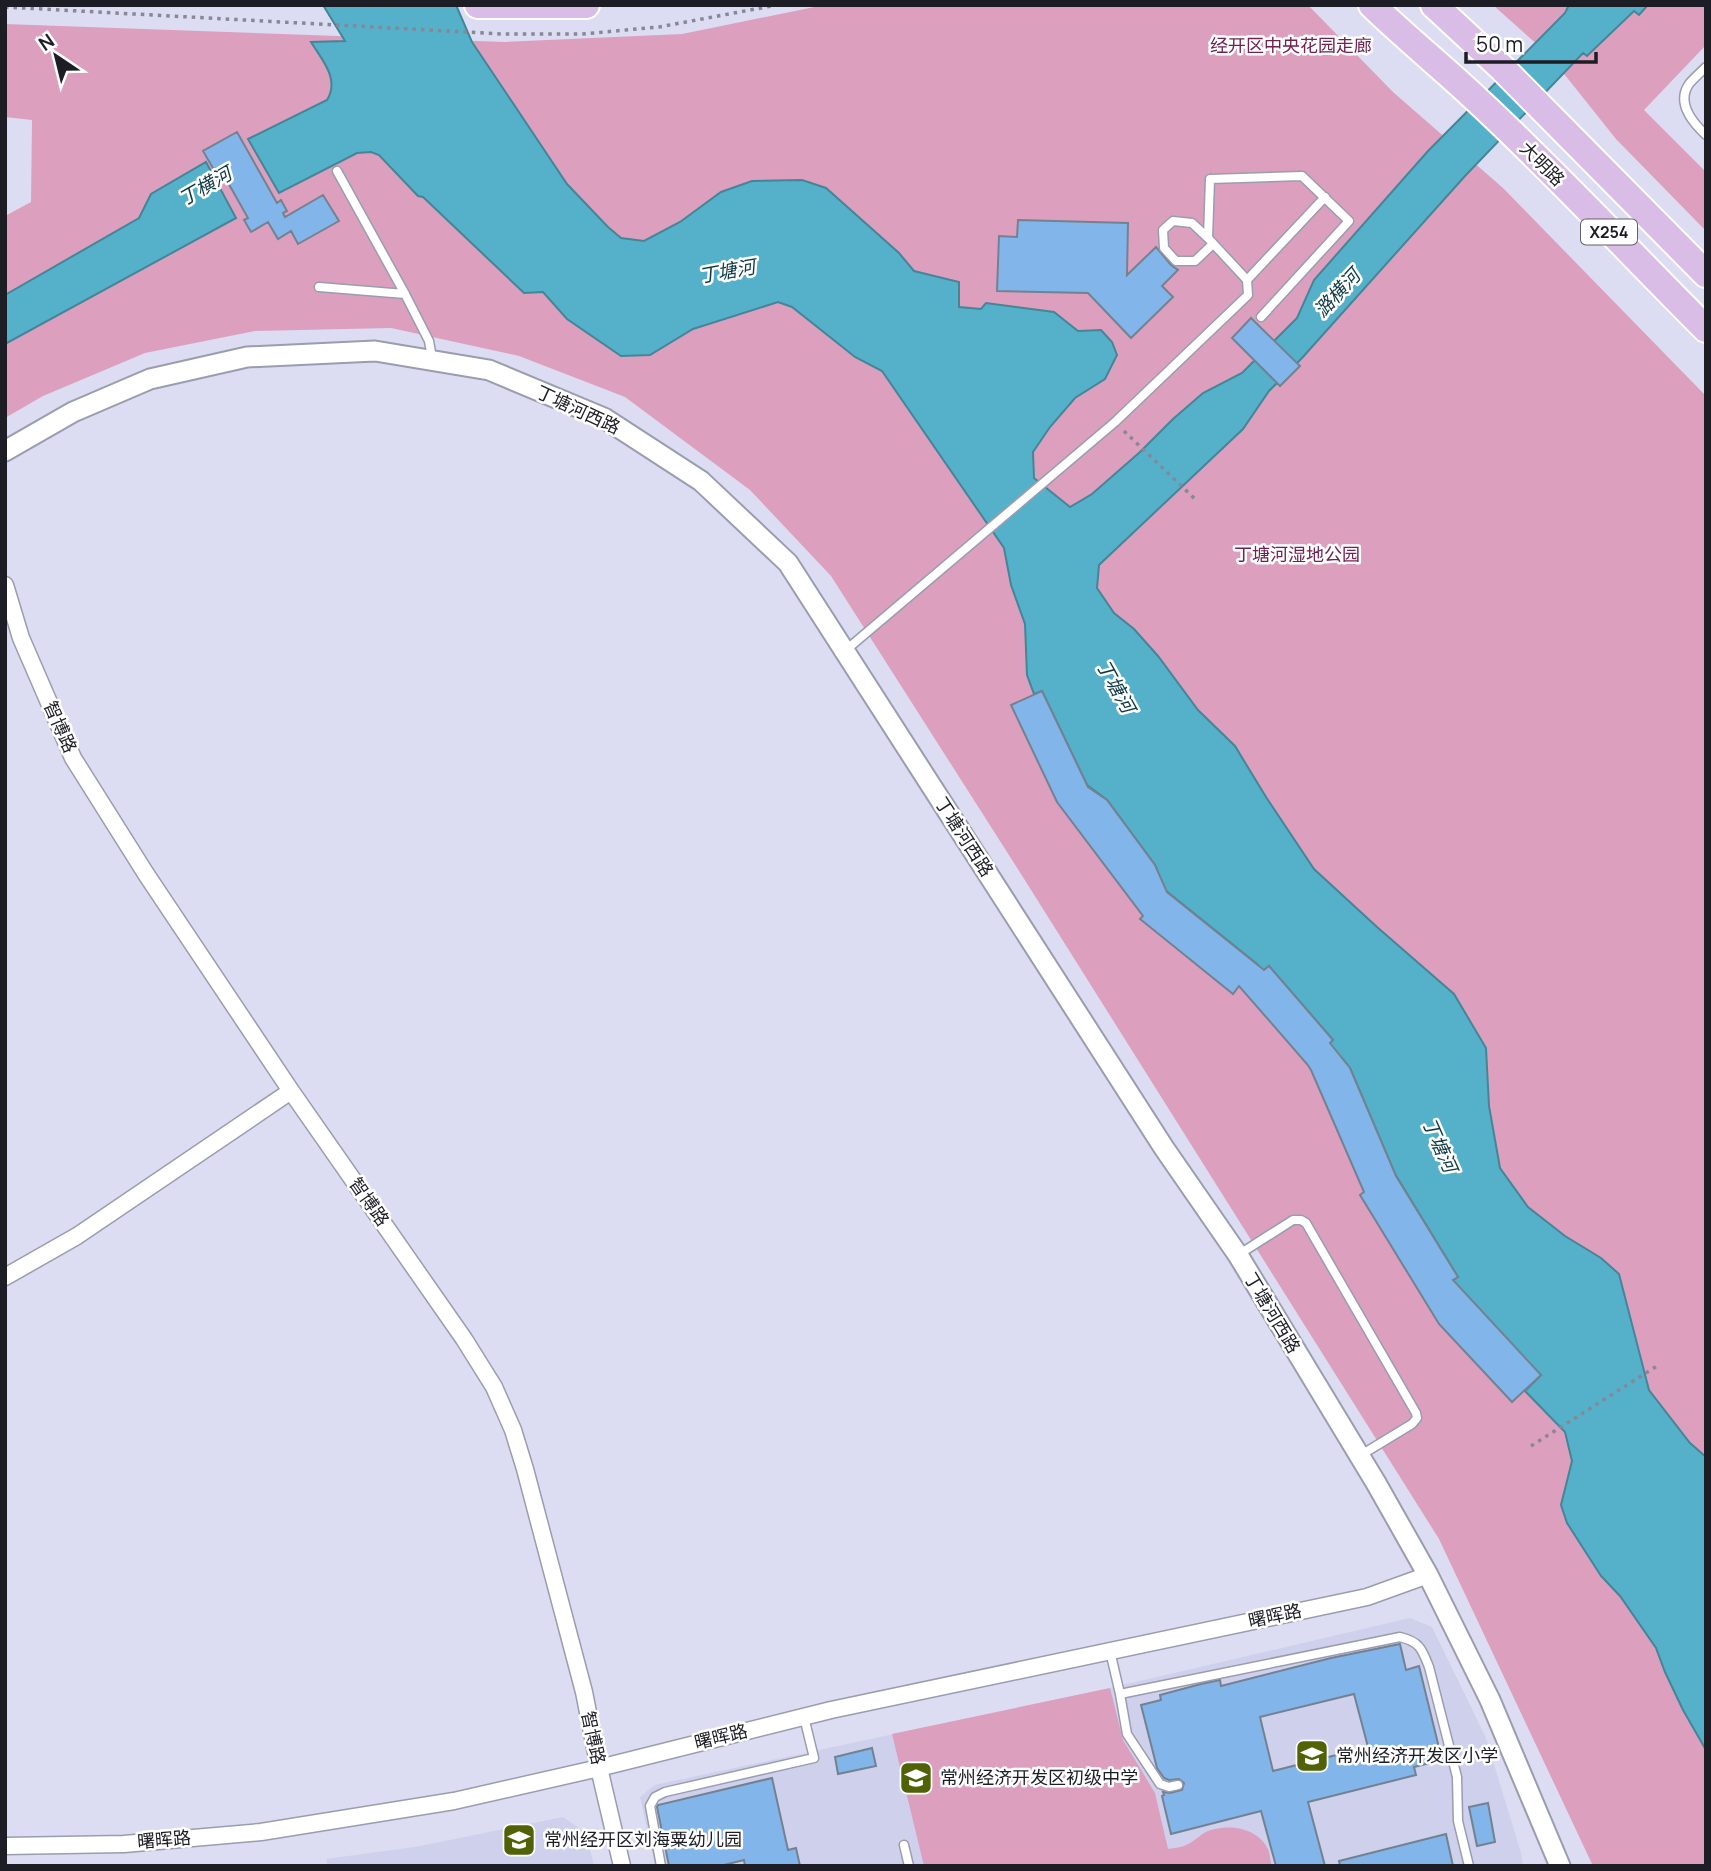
<svg xmlns="http://www.w3.org/2000/svg" width="1711" height="1871" font-family="Manrope,'Noto Sans SC',sans-serif">
<rect width="100%" height="100%" fill="#dcddf2"/>
<path fill="#ced0ec" d="M1410,1618l22,9 54,111 35,115 2,13h-868l-15,-69 15,-12 455,-97z
M563,1817l23,16 8,33h-266l-2,-7 89,-12z"/>
<path fill="#dca0be" d="M824,5h484l85,87 110,96 203,208v1470h-113l-154,-327 -418,-665 -190,-298 -81,-86 -125,-93 -106,-41 -128,-28 -136,3 -110,22 -102,43 -38,22v-202l26,-14 1,-82 -27,-3v-93l500,18 177,-8z
M1493,5h213v40l-62,65 62,62v59l-90,-92 -67,-84z
M1110,1688l13,52 32,53 13,56c7,-1 16,-2 22,-6 7,-4 11,-9 18,-12 21,-8 50,-3 60,18 2,5 2,12 4,17h-348l-32,-132z"/>
<path fill="#55b1c9" stroke="#448598" stroke-width="2" d="M323,5h133l16,37 95,142 41,43 13,11 23,3 36,-19 41,-30 31,-11 50,-1 24,8 73,65 15,18 45,11v25l22,2 5,-6 68,9 24,19 23,-1 11,12 5,13 -12,24 -30,19 -25,29 -17,25 1,26 36,29 22,-13 48,-42 33,-33 30,-26 39,-20 55,-55 17,-38 114,-129 137,-138 4,-8h79l-9,10 -5,-4 -47,45 -4,-3 -118,123 -163,182 -33,33 -26,38 -144,136 -2,23 17,25 20,16 24,27 40,54 37,36 31,51 48,72 63,58 77,67 32,54 3,58 11,62 28,39 37,29 36,22 18,16 30,116 41,53 16,14v293l-23,-40 -18,-38 -9,-24 -36,-52 -19,-20 -34,-53 -6,-18 11,-44 -7,-29 -40,-41 16,-16 -95,-91 12,-7 -63,-103 -45,-106 -9,-11 -15,6 -6,-11 13,-12 -64,-74 -6,5 -6,-7 -92,-74 -10,-25 -48,-65 -20,-15 -45,-94 -8,3 -7,-19 -2,-51 -14,-39 -7,-37 -122,-177 -27,-14 -63,-50 -14,-5 -85,27 -43,26 -29,1 -54,-37 -24,-27 -19,1 -101,-96 -5,-1 -39,-41 -8,-3 -14,1 -78,40 -31,-54 79,-39c13,-21 -5,-40 -16,-58l34,-1z
M206,162l30,56 -231,126v-49l134,-77 12,-24z"/>
<path fill="#82b5e9" stroke="#738291" stroke-width="2" fill-rule="evenodd" d="M237,132l40,71 4,-3 6,11 -4,2 2,4 38,-22 16,26 -41,23 -7,-13 -13,8 -10,-17 -17,10 -7,-12 4,-2 -26,-46 -5,3 -14,-24z
M1018,220l110,3 -1,52 29,-28 15,18 7,5 -16,16 11,11 -42,41 -43,-45 -91,-2 2,-55 18,1z
M1251,318l49,48 -20,20 -48,-48z
M1042,691l46,96 19,13 48,65 12,27 97,78 5,-4 64,74 -3,3 20,25 46,108 62,101 -5,3 88,95 -29,27 -73,-78 -79,-129 4,-3 -53,-122 -4,-6 -68,-78 -6,8 -93,-75 3,-3 -86,-114 -46,-97z
M1400,1644l6,26 13,-4 23,94 -28,7 2,8 -108,27 17,64h-49l-15,-55 -90,23 -9,-38 2,-1 -1,-3 7,1 12,-3 2,-7 -5,-4 -10,1 -5,-2 -7,-10 -16,-63 20,-5 -1,-5 41,-11 19,-4 1,6 110,-28zM1354,1694l14,53 -95,24 -13,-54z
M872,1748l4,18 -38,8 -3,-17z
M772,1778l16,72 8,-2 4,18h-55l-1,-6 -24,6h-51l-12,-59 1,-2z
M1488,1803l7,39 -18,4 -8,-39z
M1446,1834l7,32h-113l-1,-5z"/>
<g fill="none" stroke-linecap="round" stroke-linejoin="round">
<defs>
<path id="service" d="M1706,67c-6,6 -12,11 -17,17 -13,19 4,39 17,51
M337,171l68,123 24,47 3,17
M1208,238l-16,-15 -19,-2 -10,9 1,18 12,13h19l18,-17
M1247,280l-39,-42 2,-59 92,-3 47,45 -88,96
M319,287l86,7
M846,650l269,-228 133,-127 -1,-15 78,-83
M1238,1255l55,-35h8l5,3 110,190 1,5 -5,6 -51,31
M1110,1651l10,43 7,40 33,50 9,3 9,-2
M1120,1694l280,-57c20,5 22,12 29,30l28,110 1,44 11,45
M904,1845l5,21
M661,1866l-11,-60 5,-9 10,-5 149,-34 -10,-41"/>
<path id="minor" d="M5,585l16,53 52,120 73,116 145,217 173,248 30,48 19,43 12,39 59,223 15,76 23,98
M5,1277l72,-41 214,-145
M5,1846l119,-2 137,-12 193,-31 145,-33 232,-58 536,-113 61,-22"/>
<path id="tertiary" d="M5,451l68,-39 77,-33 97,-22 128,-6 114,19 115,48 97,63 87,82 376,585 74,107 138,228 52,92 62,125 70,166"/>
<path id="primary" d="M478,5h108
M1372,5c33,32 69,61 103,93 80,74 154,154 231,231
M1434,5l68,63 204,206"/>
</defs>
<use href="#service" stroke="#9a9caf" stroke-width="11"/>
<use href="#minor" stroke="#9a9caf" stroke-width="19"/>
<use href="#tertiary" stroke="#9a9caf" stroke-width="23"/>
<use href="#primary" stroke="#fff" stroke-width="30"/>
<path stroke="#878796" stroke-width="3.5" stroke-dasharray="3.5 5" stroke-linecap="butt" d="M5,7l498,27h79l77,-7 118,-22
M1124,431l72,69
M1531,1446l126,-80"/>
<use href="#service" stroke="#fff" stroke-width="8"/>
<use href="#minor" stroke="#fff" stroke-width="16"/>
<use href="#tertiary" stroke="#fff" stroke-width="19"/>
<use href="#primary" stroke="#d9bde6" stroke-width="26"/>
</g>
<defs>
<symbol id="school-square" viewBox="-11 -11 22 22"><rect x="-9" y="-9" width="18" height="18" rx="4" fill="#516206" stroke="#fff"/><path d="M0-5L7-2L0 1L-7-2ZM-4 1L0 2.5L4 1V4Q0 6-4 4Z" fill="#fff"/></symbol>
</defs>
<g fill-rule="evenodd">
<use href="#school-square" x="1293" y="1737" width="38" height="38"/>
<use href="#school-square" x="897" y="1759" width="38" height="38"/>
<use href="#school-square" x="500" y="1821" width="38" height="38"/>
</g>
<g text-anchor="middle" stroke-width="5" stroke-linejoin="round" paint-order="stroke">
<rect fill="#fff" stroke="#616166" stroke-width="2" x="1581" y="219.5" width="56" height="25" rx="5"/>
<g font-size="16" font-weight="bold" fill="#1d1d25">
<text x="1609" y="238">X254</text>
</g>
<g font-size="18" fill="#712252" stroke="#fff">
<text x="1291" y="52">经开区中央花园走廊</text>
<text x="1297" y="561">丁塘河湿地公园</text>
</g>
<g font-size="18" fill="#1d1d25" stroke="#fff">
<text transform="translate(1542 164) rotate(45)" y="6">大明路</text>
<text transform="translate(578 410) rotate(25)" y="6">丁塘河西路</text>
<text transform="translate(60 727) rotate(66)" y="6">智博路</text>
<text transform="translate(964 837) rotate(57)" y="6">丁塘河西路</text>
<text transform="translate(369 1202) rotate(55)" y="6">智博路</text>
<text transform="translate(1272 1313) rotate(59)" y="6">丁塘河西路</text>
<text transform="translate(1275 1616) rotate(-12)" y="6">曙晖路</text>
<text transform="translate(721 1737) rotate(-14)" y="6">曙晖路</text>
<text transform="translate(593 1738) rotate(78)" y="6">智博路</text>
<text transform="translate(164 1840) rotate(-5)" y="6">曙晖路</text>
</g>
<g font-size="18" fill="#1d1d25" stroke="#fff" text-anchor="start">
<text x="1336" y="1762">常州经济开发区小学</text>
<text x="940" y="1784">常州经济开发区初级中学</text>
<text x="544" y="1846">常州经开区刘海粟幼儿园</text>
</g>
<g font-size="19" font-style="italic" fill="#0e3944" stroke="#fff">
<text transform="translate(205 186) rotate(-30)" y="7">丁横河</text>
<text transform="translate(727 271) rotate(-10)" y="7">丁塘河</text>
<text transform="translate(1337 293) rotate(-47)" y="7">潞横河</text>
<text transform="translate(1116 686) rotate(61)" y="7">丁塘河</text>
<text transform="translate(1440 1145) rotate(66)" y="7">丁塘河</text>
</g>
</g>
<rect width="1711" height="1871" fill="none" stroke="#1d1d25" stroke-width="14"/>
<g transform="translate(56 56) rotate(325)" stroke="#ffffff" stroke-width="5" paint-order="stroke">
<path d="M0-5L12 26L0 18L-12 26Z" fill="#1d1d25"/>
<text y="-10" font-size="19" font-weight="bold" text-anchor="middle" fill="#1d1d25">N</text>
</g>
<path d="M1466 52v10h130v-10" fill="none" stroke="#1d1d25" stroke-width="3.5"/>
<text x="1476" y="52" font-size="21" fill="#1d1d25" stroke="#ffffff" stroke-width="5" paint-order="stroke">50 m</text>
</svg>
